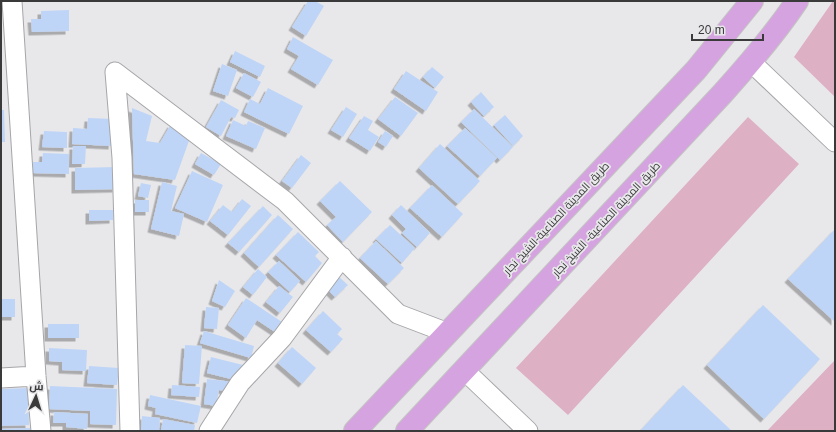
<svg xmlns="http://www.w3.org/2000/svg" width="836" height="432" font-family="Helvetica,Cairo,sans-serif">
<defs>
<filter id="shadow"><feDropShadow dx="-3.5" dy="3.5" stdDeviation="0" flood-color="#0004"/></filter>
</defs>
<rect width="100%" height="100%" fill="#e8e8eb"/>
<path fill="#ddb0c3" d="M833,1h2v96l-41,-40z
M748,117l51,47 -231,251 -52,-47z
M835,360v71h-68z"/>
<path fill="#bfd5f7" filter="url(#shadow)" d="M308,1h7l9,5 -18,30 -14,-9z
M69,10v21l-37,1 -1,-13h10v-8z
M293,37l40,23 -15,25 -27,-16 8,-13 -12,-7z
M235,51l30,15 -5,11 -30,-15z
M222,64l15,6 -9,26 -15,-5z
M432,67l12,10 -9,11 -12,-11z
M406,71l32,21 -12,19 -32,-22z
M244,73l17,9 -8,15 -17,-9z
M268,88l35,18 -14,28 -45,-22 6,-13 10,5z
M481,92l13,15 -10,9 -13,-14z
M395,97l23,16 -17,23 -23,-17z
M221,100l18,10 -4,8 -4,-1 -10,19 -15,-9z
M346,107l11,7 -14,23 -12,-7z
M132,108l20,8 -6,25 14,2 11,-19 19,14 -15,42 -41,-6z
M474,109l39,38 -13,13 -39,-38z
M1,110h3l1,32h-4z
M505,115l18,21 -10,10 -19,-21z
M364,116l9,5 -5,9 11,7 -9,14 -21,-13z
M88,118l26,1 -2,27 -40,-2 1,-16 14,1z
M233,120l13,6 2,-5 17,7 -9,21 -30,-13z
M465,128l32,30 -17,18 -33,-30z
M44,131l23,1v16l-25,-1z
M385,131l8,5 -7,11 -8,-5z
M440,144l40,37 -22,23 -39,-36z
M73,146h13l-1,18h-13z
M43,153l26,1v20l-36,-1v-11h9z
M201,153l20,11 -7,11 -19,-11z
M301,155l10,8 -19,25 -10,-7z
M116,167v22l-41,1v-22z
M192,171l31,14 -16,37 -32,-14z
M340,181l32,31 -29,30 -16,-17 9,-8 -16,-16z
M162,182l15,4 -6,25 13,3 -5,22 -28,-7z
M141,183l10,2 -3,13 -10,-2z
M432,185l31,29 -21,23 -32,-29z
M242,199l9,7 -23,29 -18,-14 13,-16 9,7z
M135,200h14v12h-14z
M401,205l29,28 -13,14 -15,-14 4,-4 -14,-14z
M263,206l9,9 -33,37 -11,-9z
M89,210h24v10l-24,1z
M278,215l15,14 -34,38 -15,-14z
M390,225l25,23 -13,15 -26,-24z
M835,229v93l-47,-43z
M298,232l21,20 -4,4 7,7 -16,19 -30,-27z
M376,241l28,27 -16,16 -28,-26z
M279,261l21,20 -10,11 -22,-20z
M258,269l9,8 -14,18 -10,-8z
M338,276l10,9 -13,12 -9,-9z
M219,280l16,11 -10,16 -13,-6z
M279,286l14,11 -13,16 -14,-11z
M246,298l39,26 -7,10 -21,-14 -11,18 -18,-13z
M1,299h14v18h-14z
M763,305l57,54 -56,60 -57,-54z
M206,307l13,1 -2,21 -13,-1z
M323,311l19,18 -5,5 6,5 -12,13 -25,-22z
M48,324h31v14h-31z
M204,331l50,15 -3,12 -51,-15z
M185,345l17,1 -3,38 -17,-1z
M292,347l24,21 -14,16 -24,-21z
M49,348l38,2 -1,21 -24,-1v-8l-13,-1z
M211,357l32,8 -4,16 -32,-8z
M89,366l30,2 -2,17 -30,-2z
M207,379l27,3 -1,10 -14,-2 -3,16 -12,-2z
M172,385l28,2 -1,10 -28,-2z
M683,385l49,46h-92z
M50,386l67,3 -1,36 -26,-1v-13l-41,-2z
M28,388l1,37 -28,1v-37z
M150,395l51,11 -4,17 -42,-9 1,-6 -8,-2z
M54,412l34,2 -1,15 -21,-2v-4h-13z
M142,416l18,2 -1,13h-18z
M163,419l32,6 -1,6h-33z
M30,428l1,3h-30v-2z"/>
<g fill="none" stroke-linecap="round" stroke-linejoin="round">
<defs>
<path id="minor" d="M12,1l24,375 5,55
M751,62l84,80
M115,72l170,129 113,113 50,19
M115,72l7,86 8,273
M464,370l64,61
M1,378l35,-2
M209,431l31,-48 42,-45 60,-81"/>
<path id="primary" d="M355,431l341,-361 56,-69
M407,431l316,-338c27,-30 52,-59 74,-92"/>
</defs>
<use href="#minor" stroke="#a6a6a9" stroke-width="21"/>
<use href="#primary" stroke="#c4c4c4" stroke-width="24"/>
<use href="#minor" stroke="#fff" stroke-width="19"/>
<use href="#primary" stroke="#d5a3df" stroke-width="22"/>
</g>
<g text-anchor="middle" stroke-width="3.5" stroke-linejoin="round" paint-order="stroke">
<g font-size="11" fill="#3a3a3b" stroke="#e8e8eb">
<text transform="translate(556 218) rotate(-47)" y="4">طريق المدينة الصناعية-الشيخ نجار</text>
<text transform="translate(606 219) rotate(-47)" y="4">طريق المدينة الصناعية- الشيخ نجار</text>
</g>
</g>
<rect width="836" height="432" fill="none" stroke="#3a3a3b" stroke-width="4"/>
<g transform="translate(36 396) rotate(4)" stroke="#e8e8eb" stroke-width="3" paint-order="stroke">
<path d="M0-3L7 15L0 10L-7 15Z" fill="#3a3a3b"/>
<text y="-6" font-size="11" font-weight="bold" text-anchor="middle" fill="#3a3a3b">ش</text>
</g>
<path d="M692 34v6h71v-6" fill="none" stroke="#3a3a3b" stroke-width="2"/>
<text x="698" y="34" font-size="12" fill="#3a3a3b" stroke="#e8e8eb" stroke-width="3" paint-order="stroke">20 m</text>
</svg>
